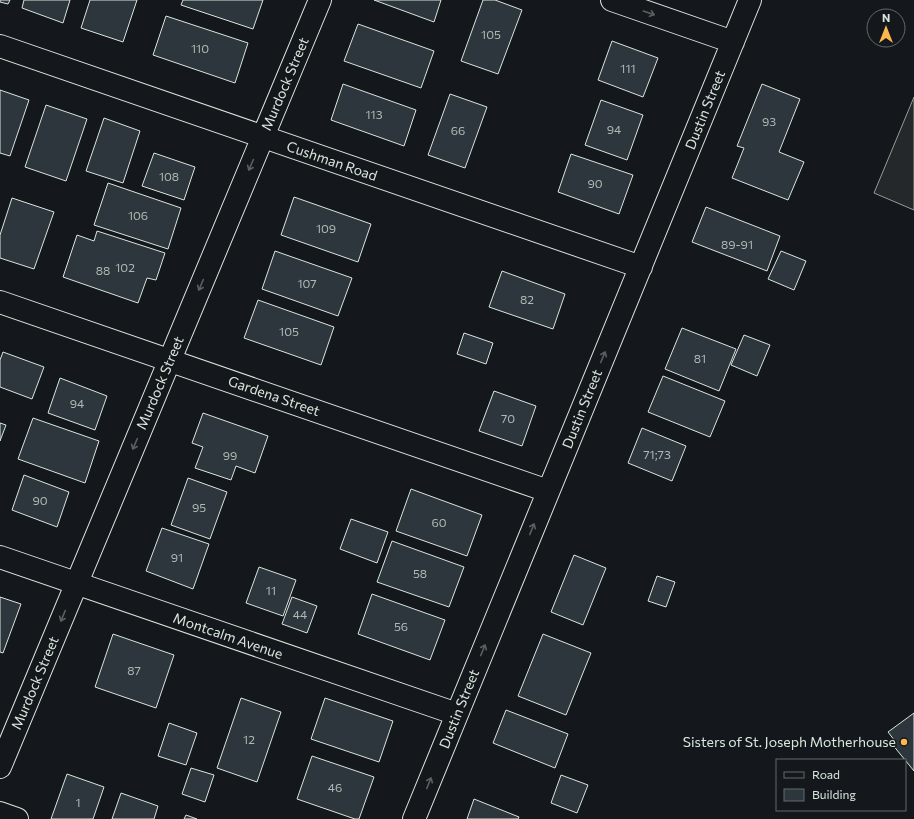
<svg xmlns="http://www.w3.org/2000/svg" width="914" height="819" font-family="Commissioner,sans-serif">
<rect width="100%" height="100%" fill="#14181c"/>
<path fill="#24282b" stroke="#939e99" d="M914,97v113l-40,-17z"/>
<path fill="#2c363c" stroke="#d8e6dc" d="M0,0h10l-2,4 -8,-2z
M24,0h46l-7,23 -41,-15z
M90,0h47l-14,42 -42,-14z
M183,0h80l-10,29 -72,-24z
M374,0h67l-7,22z
M483,0h12l27,10 -24,64 -37,-13z
M166,16l82,27 -13,40 -82,-28z
M358,24l76,27 -13,37 -77,-27z
M612,41l46,17 -15,39 -45,-17z
M343,84l73,26 -12,36 -73,-26z
M762,84l38,15 -21,53 25,10 -16,38 -56,-22 12,-30 -7,-2z
M0,90l29,10 -19,56 -10,-3z
M450,94l37,13 -22,61 -37,-13z
M601,100l42,15 -16,45 -42,-15z
M46,105l41,14 -21,62 -41,-14z
M104,118l36,13 -17,52 -37,-12z
M154,153l41,14 -11,33 -42,-14z
M571,154l62,21 -14,39 -61,-22z
M108,183l73,25 -13,41 -74,-24z
M294,197l77,27 -13,38 -77,-27z
M12,198l42,14 -20,57 -34,-11v-23z
M706,207l74,29 -13,35 -75,-29z
M97,231l68,22 -9,27 -9,-2 -9,25 -75,-26 14,-42 17,6z
M275,251l77,27 -14,38 -76,-27z
M781,251l25,10 -12,29 -26,-11z
M502,271l63,23 -12,35 -64,-22z
M258,300l76,27 -13,38 -77,-27z
M682,328l54,21 -17,42 -54,-22z
M464,333l29,10 -7,21 -29,-10z
M744,335l26,10 -13,31 -26,-11z
M3,352l41,15 -12,32 -32,-12v-27z
M663,376l62,25 -15,36 -62,-25z
M60,378l47,18 -12,34 -47,-17z
M494,391l42,15 -14,40 -43,-15z
M203,413l65,23 -13,37 -19,-7 -5,14 -36,-12 8,-21 -11,-4z
M33,418l66,23 -14,42 -67,-24z
M0,423l6,2 -6,16z
M642,428l44,18 -14,35 -44,-18z
M24,475l45,17 -12,35 -45,-17z
M188,478l39,14 -17,47 -39,-14z
M411,489l71,26 -15,41 -71,-25z
M351,519l37,13 -11,31 -37,-14z
M162,528l47,16 -16,45 -47,-18z
M392,541l72,26 -15,40 -72,-25z
M574,555l32,13 -23,57 -32,-13z
M259,567l37,13 -13,36 -37,-13z
M657,576l18,6 -9,25 -18,-6z
M372,594l73,26 -15,40 -72,-26z
M0,597l21,7 -18,49 -3,-1z
M292,597l25,9 -10,27 -25,-9z
M113,634l61,21 -18,53 -61,-21z
M543,634l48,19 -25,62 -48,-19z
M241,698l40,14 -24,70 -40,-14z
M325,698l68,23 -14,41 -68,-23z
M506,710l62,24 -13,34 -62,-25z
M914,713v58l-22,-27 3,-3 -7,-9z
M169,723l28,10 -11,32 -28,-9z
M312,756l62,21 -15,42h-4l-58,-20z
M191,768l23,7 -9,27 -23,-8z
M67,774l37,13 -11,32h-42z
M561,775l27,10 -11,28 -26,-10z
M121,793l37,13 -4,13h-42z
M474,799l45,18 -1,2h-51z
M186,815l11,4h-13z"/>
<g fill="none" stroke-linecap="round" stroke-linejoin="round">
<defs>
<path id="minor" d="M612,0l121,42
M0,46l641,221
M0,302l548,189
M0,557l457,157
M0,767l320,-767
M0,813l17,6
M414,819l336,-819"/>
</defs>
<use href="#minor" stroke="#d8e6dc" stroke-width="24"/>
<use href="#minor" stroke="#14181c" stroke-width="22"/>
</g>
<defs><path id="oneway-shaft" d="M-6 0H5M1.5-3L5.5 0L1.5 3" fill="none" stroke-width="1.6" stroke-linecap="round" stroke-linejoin="round"/></defs>
<g stroke="#59605f">
<use href="#oneway-shaft" transform="translate(649 13) rotate(19)"/>
<use href="#oneway-shaft" transform="translate(251 165) rotate(113)"/>
<use href="#oneway-shaft" transform="translate(201 285) rotate(113)"/>
<use href="#oneway-shaft" transform="translate(603 357) rotate(-67)"/>
<use href="#oneway-shaft" transform="translate(135 444) rotate(113)"/>
<use href="#oneway-shaft" transform="translate(532 529) rotate(-68)"/>
<use href="#oneway-shaft" transform="translate(63 616) rotate(113)"/>
<use href="#oneway-shaft" transform="translate(483 650) rotate(-68)"/>
<use href="#oneway-shaft" transform="translate(429 783) rotate(-68)"/>
</g>
<circle fill="#ffb74d" stroke="#14181c" stroke-width="1.5" cx="904" cy="742" r="4"/>
<g text-anchor="middle" stroke-width="3" stroke-linejoin="round" paint-order="stroke">
<g font-size="12" fill="#adbab4">
<text x="491" y="39">105</text>
<text x="200" y="53">110</text>
<text x="628" y="73">111</text>
<text x="374" y="119">113</text>
<text x="769" y="126">93</text>
<text x="614" y="134">94</text>
<text x="458" y="135">66</text>
<text x="169" y="181">108</text>
<text x="595" y="188">90</text>
<text x="138" y="220">106</text>
<text x="326" y="233">109</text>
<text x="737" y="249">89-91</text>
<text x="125" y="272">102</text>
<text x="103" y="275">88</text>
<text x="307" y="288">107</text>
<text x="527" y="304">82</text>
<text x="289" y="336">105</text>
<text x="700" y="363">81</text>
<text x="77" y="408">94</text>
<text x="508" y="423">70</text>
<text x="657" y="459">71;73</text>
<text x="230" y="460">99</text>
<text x="40" y="505">90</text>
<text x="199" y="512">95</text>
<text x="439" y="527">60</text>
<text x="177" y="562">91</text>
<text x="420" y="578">58</text>
<text x="271" y="595">11</text>
<text x="300" y="619">44</text>
<text x="401" y="631">56</text>
<text x="134" y="675">87</text>
<text x="249" y="744">12</text>
<text x="335" y="792">46</text>
<text x="78" y="807">1</text>
</g>
<g font-size="14" fill="#d8e6dc" stroke="#14181c">
<text transform="translate(285 84) rotate(-67)" y="5">Murdock Street</text>
<text transform="translate(705 110) rotate(-68)" y="5">Dustin Street</text>
<text transform="translate(332 161) rotate(19)" y="5">Cushman Road</text>
<text transform="translate(160 383) rotate(-67)" y="5">Murdock Street</text>
<text transform="translate(274 396) rotate(19)" y="5">Gardena Street</text>
<text transform="translate(582 409) rotate(-68)" y="5">Dustin Street</text>
<text transform="translate(228 636) rotate(19)" y="5">Montcalm Avenue</text>
<text transform="translate(35 683) rotate(-67)" y="5">Murdock Street</text>
<text transform="translate(459 709) rotate(-68)" y="5">Dustin Street</text>
</g>
<g font-size="14" fill="#d8e6dc" stroke="#14181c" text-anchor="end">
<text x="896" y="747">Sisters of St. Joseph Motherhouse</text>
</g>
</g>
<rect x="776" y="759" width="130" height="52" fill="#14181c" stroke="#626a69"/>
<rect x="784" y="772" width="20" height="6" fill="#14181c" stroke="#626a69"/>
<text x="812" y="779" font-size="12" fill="#d8e6dc">Road</text>
<rect x="784" y="789" width="20" height="12" fill="#2c363c" stroke="#626a69"/>
<text x="812" y="799" font-size="12" fill="#d8e6dc">Building</text>
<g transform="translate(886 28)"><circle r="19" fill="#14181c" stroke="#626a69"/>
<path d="M0-3L7 15L0 10L-7 15Z" fill="#ffb74d"/>
<text y="-6" font-size="11" font-weight="bold" text-anchor="middle" fill="#d8e6dc">N</text>
</g>
</svg>
